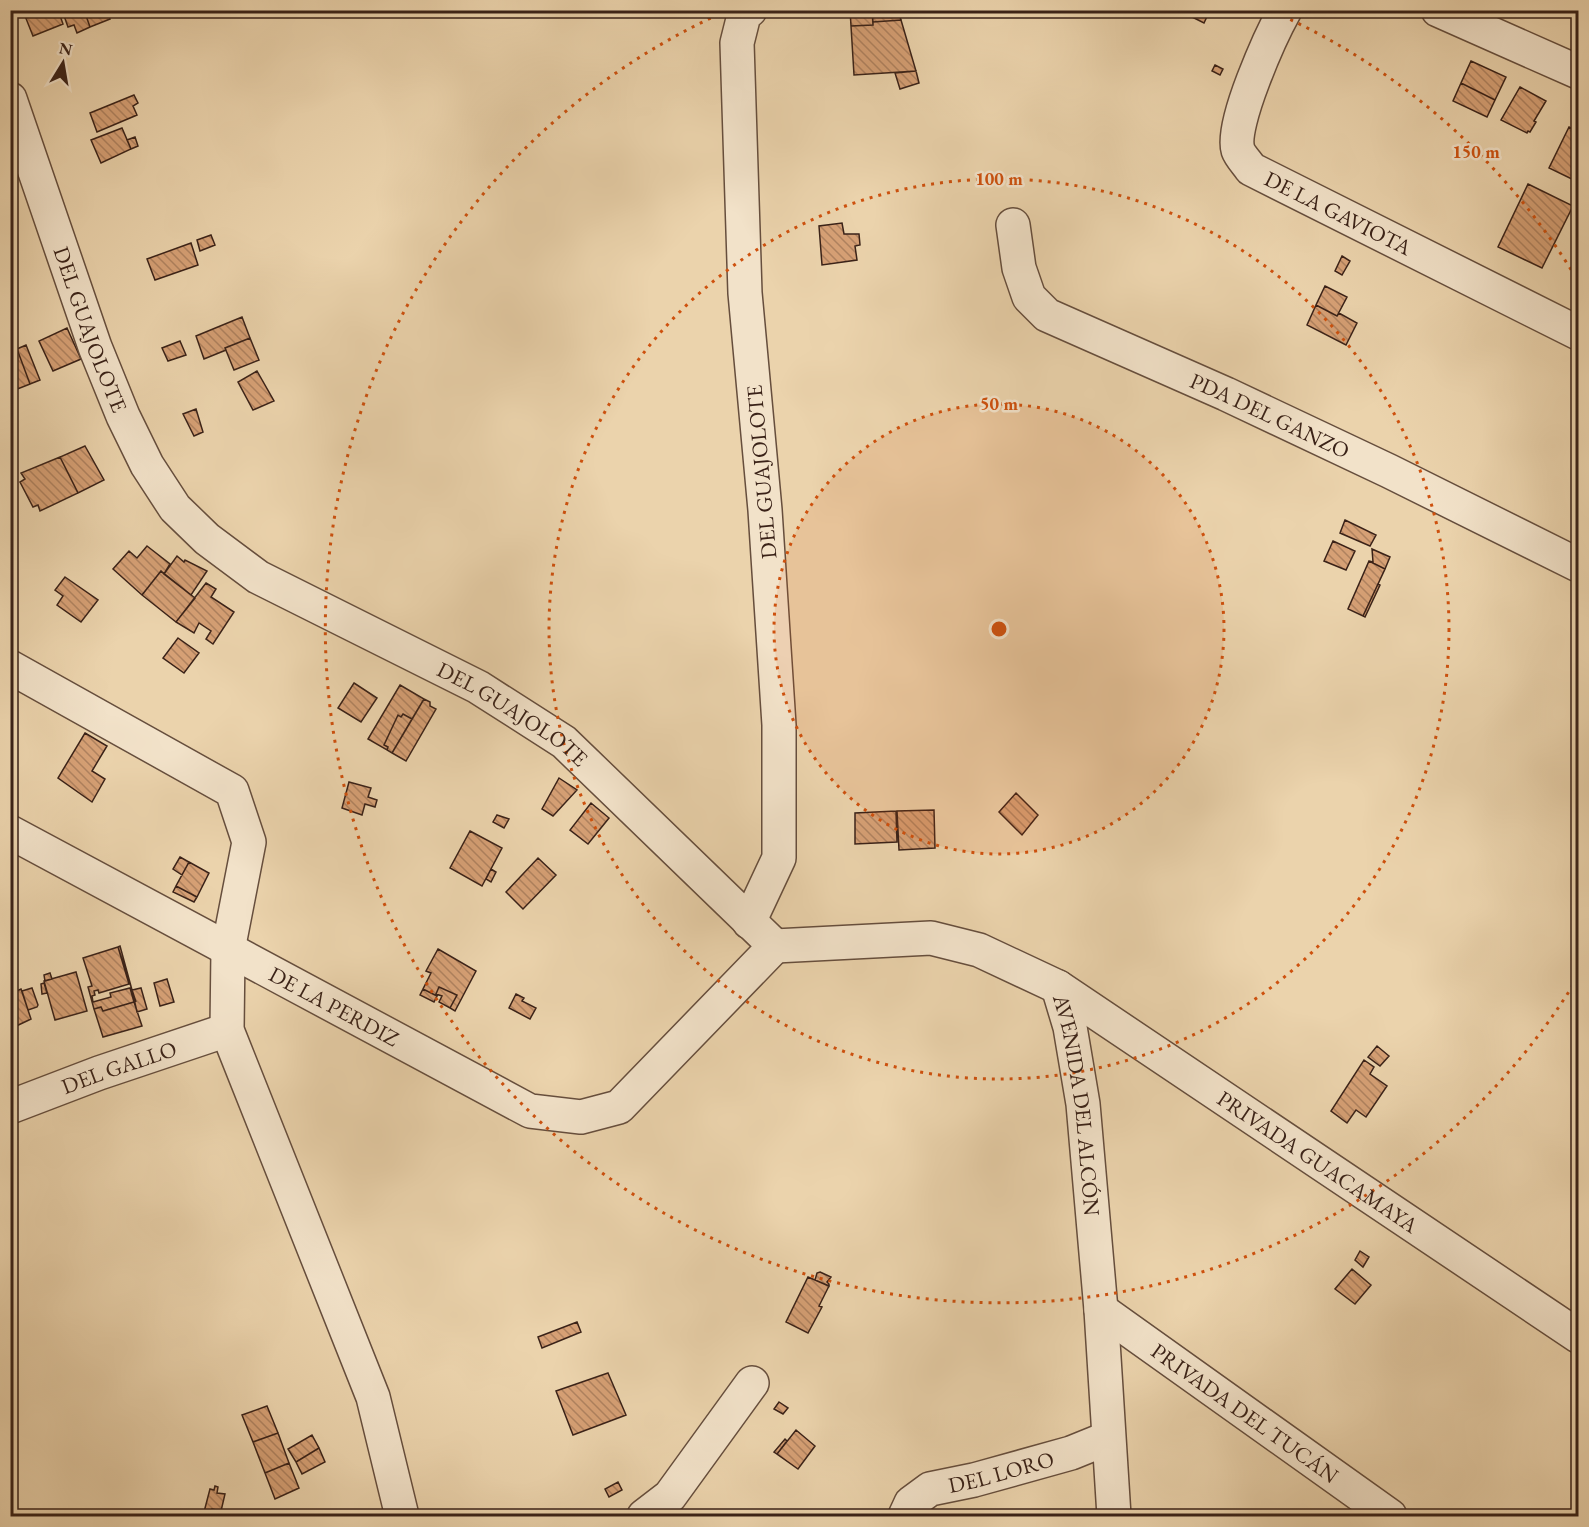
<svg xmlns="http://www.w3.org/2000/svg" width="1589" height="1527" font-family="'EB Garamond',serif">
<defs>
<pattern id="building-back-hatch" width="6" height="6" patternUnits="userSpaceOnUse" patternTransform="scale(1.5)"><rect width="6" height="6" fill="#d6a075"/><path d="M-1 5l2 2M0 0l6 6M5-1l2 2" fill="none" stroke="#af825f"/></pattern>
</defs>
<rect width="100%" height="100%" fill="#ebd3ac"/>
<filter id="stains"><feTurbulence type="fractalNoise" baseFrequency=".00333" numOctaves="4"/><feColorMatrix values="0 0 0 0 .2 0 0 0 0 .09 0 0 0 0 .02 0 0 0 .5 -.17"/></filter>
<radialGradient id="worn" r=".72"><stop offset=".6" stop-color="#630" stop-opacity="0"/><stop offset="1" stop-color="#630" stop-opacity=".3"/></radialGradient>
<path fill="url(#building-back-hatch)" stroke="#3a2218" stroke-width="1.5" d="M38,10h20l5,14 -30,12 -8,-20z
M62,10h22l6,17 -13,6 -3,-8 -6,2z
M84,10h22l4,9 -20,8z
M850,10h22l1,15 -22,1z
M872,10h26l3,10 -28,2z
M1178,10h32l-6,13z
M901,20l15,51 -62,4 -3,-49 22,-1v-3z
M1471,61l35,16 -11,23 -34,-17z
M1215,65l8,4 -3,6 -8,-4z
M916,71l3,12 -19,6 -5,-16z
M1461,83l34,17 -8,17 -34,-16z
M1520,87l26,14 -12,20 2,1 -6,10 -2,-1 -1,2 -26,-13z
M134,95l4,8 -5,3 4,9 -40,17 -7,-19z
M1569,127l9,5v50l-29,-14z
M122,128l9,21 -30,14 -10,-23z
M135,137l3,9 -7,3 -4,-9z
M1528,184l45,22 -31,62 -44,-21z
M842,223l2,11h15l1,11 -5,1 2,14 -35,5 -3,-39z
M211,235l4,10 -15,6 -3,-11z
M191,243l7,22 -43,15 -8,-21z
M1342,256l8,5 -8,14 -7,-4z
M1325,286l22,11 -10,19 -21,-11z
M1316,305l21,11 2,-3 18,10 -11,22 -39,-20z
M242,317l8,21 -25,10 1,2 -22,9 -8,-23z
M67,328l14,31 -28,12 -14,-30z
M250,338l9,22 -25,10 -9,-22z
M180,341l6,14 -18,6 -6,-13z
M26,345l14,35 -10,4 -13,-35z
M17,349l13,35 -20,8v-41z
M257,371l17,30 -21,9 -15,-28z
M196,409l7,23 -9,4 -11,-22z
M85,446l19,34 -26,13 -18,-36z
M60,457l18,36 -38,18 -2,-6 -5,2 -13,-25 5,-3 -4,-6z
M1345,520l31,15 -6,11 -30,-13z
M1333,541l22,10 -9,19 -22,-9z
M147,546l23,18 -6,10 -3,-3 -19,24 -29,-26 16,-18 8,7z
M1372,549l18,8 -5,12 -16,-8 4,1z
M177,556l7,6 1,-2 22,11 -16,24 -27,-21z
M1369,561l16,8 -22,47 -15,-7z
M161,571l34,27 -19,24 -34,-27z
M65,577l33,23 -17,22 -24,-17 6,-9 -8,-6z
M206,583l10,6 -5,8 23,15 -21,32 -7,-5 5,-8 -12,-8 -5,10 -18,-11z
M1378,584l2,1 -15,32 -2,-1z
M178,638l21,15 -15,20 -21,-15z
M354,683l23,15 -16,24 -23,-14z
M400,685l24,14 -12,20 -9,-5 -2,3 -3,-2 -14,30 4,2 -1,3 -19,-11z
M424,699l6,3v4l6,3 -30,52 -14,-8z
M403,714l9,5 -20,34 -5,-3 1,-3 -4,-2 14,-30 3,2z
M85,733l22,13 -15,25 13,8 -13,23 -34,-24z
M559,778l18,12 -24,26 -11,-7z
M349,782l22,6 -3,9 9,3 -2,7 -10,-3 -3,11 -20,-7z
M1016,793l22,22 -16,20 -23,-23z
M591,803l18,15 -21,26 -18,-14z
M934,810l1,38 -36,2 -2,-39z
M896,811l1,31 -42,2v-31z
M497,815l12,4 -5,9 -11,-6z
M470,831l32,17 -20,38 -32,-18z
M180,857l9,5 -7,13 -9,-6z
M538,858l18,17 -33,34 -17,-17z
M189,862l20,11 -12,24 -21,-11z
M491,869l5,3 -5,10 -5,-3z
M176,886l21,11 -3,5 -21,-10z
M120,946l12,44 4,12 -18,-55z
M118,947l11,37 -30,9 -1,-3 -4,1 1,4 -3,1 1,6 18,-5 -1,-4 20,-5 4,14 -31,9 -2,-4 -7,2 -6,-22 4,-1 -9,-28z
M438,949l38,22 -21,40 -5,-3 7,-13 -18,-8 -3,7 2,1 -1,1 -14,-7 8,-16 -5,-2z
M76,972l11,39 -32,9 -11,-39z
M50,973l2,6 -7,2 -1,-6z
M167,979l7,23 -14,4 -6,-23z
M44,983l3,10 -5,1 -1,-10z
M439,987l18,8 -7,13 -11,-6 3,-6 -6,-2z
M32,988l6,17 -1,2 -9,3 -6,-19z
M141,988l6,21 -10,3 -5,-22z
M21,989l10,30 -21,10v-35z
M423,989l14,7 -3,6 -14,-7z
M516,994l8,4 -2,3 14,7 -6,11 -21,-11z
M134,1002l8,24 -39,11 -9,-28 7,-2 2,4z
M1377,1046l12,10 -9,10 -12,-9z
M1364,1060l10,7 -4,7 17,12 -21,31 -10,-7 -9,13 -16,-12z
M1360,1251l9,6 -6,10 -8,-7z
M1352,1269l19,16 -16,19 -20,-15z
M820,1272l11,5 -4,5 2,2v2l-14,-6 2,-7z
M808,1277l21,9 -10,20 3,1 -14,26 -22,-11z
M577,1322l4,10 -39,16 -4,-11z
M608,1373l18,42 -53,20 -17,-44z
M779,1402l9,6 -5,6 -9,-5z
M267,1406l11,27 -25,9 -11,-27z
M796,1430l19,16 -17,23 -21,-15z
M278,1433l11,30 -24,10 -12,-31z
M312,1435l7,13 -23,14 -8,-13z
M785,1439l2,2 -10,13 -3,-2z
M319,1448l6,14 -23,12 -6,-12z
M289,1463l10,25 -24,11 -10,-26z
M618,1482l4,8 -13,7 -4,-8z
M215,1486l3,1 -1,6 8,1 -4,17 -9,-2 -1,5 -7,-2 6,-23 4,1z"/>
<g fill="none" stroke-linecap="round" stroke-linejoin="round">
<defs>
<g id="street">
<path id="s1" d="M1285,10c-14,25 -55,115 -47,140 2,6 9,13 13,19l327,164"/>
<path d="M1438,10l140,62"/>
<path id="s2" d="M10,99l85,248 28,69 24,49 28,43 32,31 51,38 220,110 86,55 211,204"/>
<path id="s3" d="M1013,225l6,43 10,29 18,18 179,79 163,77 189,94"/>
<path d="M10,667l222,124 17,51 -21,108 -1,80 146,367 29,119"/>
<path id="s4" d="M10,832l520,279 51,6 38,-10 156,-161"/>
<path d="M749,922l30,-64v-133l-14,-215 -20,-217 -8,-250 7,-28 6,-5"/>
<path id="s5" d="M775,946l156,-8 48,12 79,37 520,349"/>
<path id="s6" d="M1058,987l12,40 13,77 18,206 13,206"/>
<path id="s7" d="M10,1107l89,-34 128,-43"/>
<path id="s8" d="M1101,1310l289,206"/>
<path d="M644,1516l26,-20 82,-113"/>
<path id="s9" d="M905,1516l6,-13 19,-14 44,-9 97,-27 37,-15"/>
</g>
</defs>
<use href="#street" stroke="#664e3d" stroke-width="36"/>
<use href="#street" stroke="#f2e2c9" stroke-width="33"/>
</g>
<circle cx="999" cy="629" r="225" fill="#ce510e" fill-opacity=".12"/>
<g fill="none" stroke="#ce510e" stroke-width="3" stroke-dasharray="3 6">
<circle cx="999" cy="629" r="225"/>
<circle cx="999" cy="629" r="450"/>
<path d="M1578 977A675 675 0 1 1 724 12M1274 12A675 675 0 0 1 1578 281"/>
</g>
<g text-anchor="middle" stroke-width="5" stroke-linejoin="round" paint-order="stroke">
<g font-size="22" fill="#3a2218" stroke="#f2e2c9">
<text dy="8" stroke="none"><textPath href="#s1" startOffset="270">DE LA GAVIOTA</textPath></text>
<text dy="8" stroke="none"><textPath href="#s2" startOffset="244">DEL GUAJOLOTE</textPath></text>
<text dy="8" stroke="none"><textPath href="#s3" startOffset="344">PDA DEL GANZO</textPath></text>
<text transform="translate(761 472) rotate(-95)" y="8">DEL GUAJOLOTE</text>
<text dy="8" stroke="none"><textPath href="#s2" startOffset="840">DEL GUAJOLOTE</textPath></text>
<text dy="8" stroke="none"><textPath href="#s4" startOffset="368">DE LA PERDIZ</textPath></text>
<text dy="8" stroke="none"><textPath href="#s7" startOffset="116">DEL GALLO</textPath></text>
<text dy="8" stroke="none"><textPath href="#s6" startOffset="120">AVENIDA DEL ALCÓN</textPath></text>
<text dy="8" stroke="none"><textPath href="#s5" startOffset="606">PRIVADA GUACAMAYA</textPath></text>
<text dy="8" stroke="none"><textPath href="#s8" startOffset="177">PRIVADA DEL TUCÁN</textPath></text>
<text dy="8" stroke="none"><textPath href="#s9" startOffset="111">DEL LORO</textPath></text>
</g>
</g>
<circle cx="999" cy="629" r="9" fill="#ce510e" stroke="#f2e2c9" stroke-width="3"/>
<g font-size="18" text-anchor="middle" font-weight="bold" fill="#ce510e" stroke="#f2e2c9" stroke-width="5" stroke-linejoin="round" paint-order="stroke">
<text x="1476" y="158">150 m</text>
<text x="999" y="185">100 m</text>
<text x="999" y="410">50 m</text>
</g>
<rect width="1589" height="1527" fill="none" stroke="#ebd3ac" stroke-width="36"/>
<rect x="12" y="12" width="1565" height="1503" fill="none" stroke="#3a2218" stroke-width="3"/>
<rect x="18" y="18" width="1553" height="1491" fill="none" stroke="#3a2218" stroke-width="1.5"/>
<g transform="translate(63 63) rotate(11)" stroke="#f2e2c9" stroke-width="4.5" paint-order="stroke">
<path d="M0-4.5L10 22L0 15L-10 22Z" fill="#3a2218"/>
<text y="-9" font-size="16" font-weight="bold" text-anchor="middle" fill="#3a2218">N</text>
</g>
<rect width="100%" height="100%" filter="url(#stains)"/>
<rect width="100%" height="100%" fill="url(#worn)"/>
</svg>
